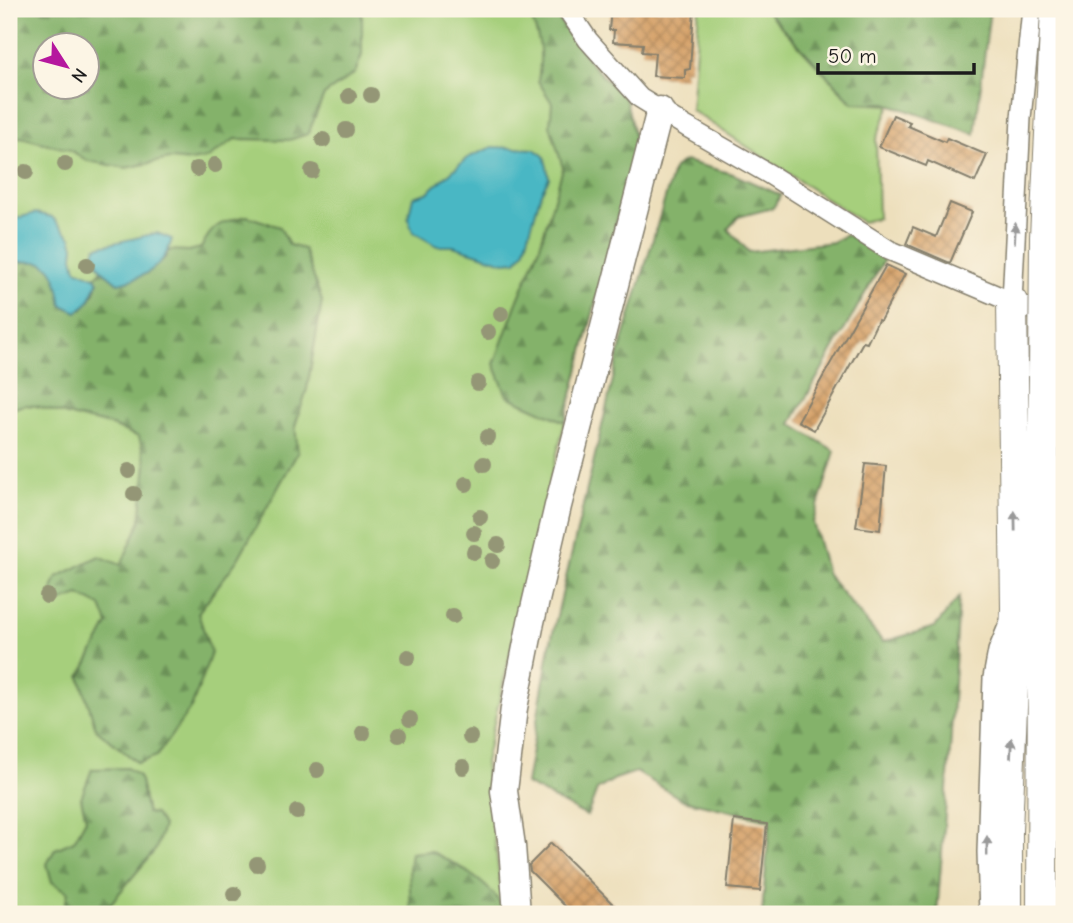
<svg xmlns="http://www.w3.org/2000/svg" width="1073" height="923" font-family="'Comic Neue',sans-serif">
<defs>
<pattern id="forest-firs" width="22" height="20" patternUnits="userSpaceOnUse" patternTransform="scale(1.75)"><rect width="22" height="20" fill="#84b26b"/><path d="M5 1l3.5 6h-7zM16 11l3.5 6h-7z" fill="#6b9057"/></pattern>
<pattern id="building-cross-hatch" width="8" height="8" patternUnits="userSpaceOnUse" patternTransform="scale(1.75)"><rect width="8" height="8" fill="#d29a5d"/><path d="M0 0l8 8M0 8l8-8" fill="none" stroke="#aa7d4c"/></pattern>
</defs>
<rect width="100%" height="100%" fill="#fcf5e5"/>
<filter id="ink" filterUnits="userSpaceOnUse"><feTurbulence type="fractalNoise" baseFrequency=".0143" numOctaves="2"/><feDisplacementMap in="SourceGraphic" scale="14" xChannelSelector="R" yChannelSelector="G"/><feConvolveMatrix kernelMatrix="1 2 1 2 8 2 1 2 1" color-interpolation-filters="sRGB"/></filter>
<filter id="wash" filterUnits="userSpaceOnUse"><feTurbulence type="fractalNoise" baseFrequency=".00686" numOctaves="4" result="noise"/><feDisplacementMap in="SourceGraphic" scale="28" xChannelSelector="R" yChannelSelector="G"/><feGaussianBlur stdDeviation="1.57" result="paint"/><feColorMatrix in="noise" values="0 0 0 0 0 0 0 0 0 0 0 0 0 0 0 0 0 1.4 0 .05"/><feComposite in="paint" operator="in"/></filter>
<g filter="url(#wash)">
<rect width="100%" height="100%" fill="#eddfbc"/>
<path fill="#a6cf7b" stroke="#61764c" stroke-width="2" fill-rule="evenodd" d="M9,9h542l42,57 33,34 10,44 -87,341 -64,277 19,152h-495zM46,46h42v42h-42z
M699,9h66l87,94 38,2 -14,34 2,79 -16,4 -171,-112z"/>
<path fill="url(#forest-firs)" stroke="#506744" stroke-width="2" fill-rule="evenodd" d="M9,9h353v46l-7,18 -31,22 -16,39 -19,6 -54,-1 -27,19 -17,3 -21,-2 -44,9 -38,-7 -18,-11 -49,-13 -12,1zM46,46h42v42h-42z
M527,9h24l42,57 33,34 10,44 -71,278 -58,-26 -13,-32 23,-62 22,-53 24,-81 -13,-43 2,-22 -14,-22c5,-32 2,-43 -11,-72z
M765,9h225l-15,125 -89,-31h-33z
M685,161l48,13 48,21 -8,13 -35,9 -10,12 21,23 85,-10 12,-8 38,26 -93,164 44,27 -22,71 14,53 56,67 52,-15 24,-30 -9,155 -13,162h-175l8,-94 -87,-20 -47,-28 -21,7 -18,11 -10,26 -61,-32 24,-139 69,-291 55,-186z
M247,216l33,11 9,18 15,4 18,52 -15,88 -12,37 3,26 -60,107 -40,54 13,40 -19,53 -35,50 -19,7 -42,-34 -16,-52 28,-53 -7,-18 -22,-11 -22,8 -5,-14 5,-12 42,-21 22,9 19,-43 6,-58 -7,-27 -32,-13 -33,-7 -38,-11 -12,-1 -15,5v-149c10,2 19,0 29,1 20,2 21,27 24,43l21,4 12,-17 3,-10 -3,-5 7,-7 16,13 46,-24 5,-9 20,1 12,-3c12,-25 21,-26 46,-32z
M127,768l12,8 8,37 8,1 8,12 -7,23 -54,65h-39l5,-22 -16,-10 -5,-18 8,-15 19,-8 12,-22 -5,-21 11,-29z
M430,851c23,11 69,36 74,63h-93l-2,-47 2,-14z"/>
<path fill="#4ab7c4" stroke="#336a70" stroke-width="2" d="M492,147l42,2 10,7 3,11 2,11 -8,15 -17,59 -8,9 -12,1 -51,-16h-16l-24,-14 -5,-14 5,-21 14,-4 40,-35z
M36,213l16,4 19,20 3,9 -1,11 3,12 19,8 3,5 -10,21 -11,9 -15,-7c-3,-15 -5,-41 -24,-43 -10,-1 -19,1 -29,-1v-29l4,-13z
M157,233l15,6c-7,28 -28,39 -54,44l-16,-13 -9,-15 3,-8z"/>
<g id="blocks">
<path fill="url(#building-cross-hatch)" d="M611,9h83l-4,60 -5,1v8l-32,-2 2,-23 -13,-1 1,-8 -30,-2 1,-12h-5z
M893,115l17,7 -2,4 37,16 2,-4 40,17 -12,27 -47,-21 -2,5 -47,-19z
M950,203l22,9 -22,51 -44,-19 7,-17 23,10z
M886,265l19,9 -25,47 -2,-1 -11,23 -4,-1 -49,88 -16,-9z
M865,464l21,2 -6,64 -24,-3z
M734,820l33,4 -7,67 -33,-3z
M551,843l72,71h-50l-43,-43 -1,-6z"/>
</g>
</g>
<g filter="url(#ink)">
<use href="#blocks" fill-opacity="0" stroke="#847e6c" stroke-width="2"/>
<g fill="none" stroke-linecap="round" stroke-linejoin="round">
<defs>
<path id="street" d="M567,9l21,31 52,58 47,29 82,47 120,76 123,52 52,18
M1012,302l9,-184 11,-109
M989,914l-2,-62 6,-174 5,-27 11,-27"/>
<path id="secondary" d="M517,914l-5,-68 -8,-55 10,-83 17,-86 27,-116 102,-396"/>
<path id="primary" d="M1007,914v-83l9,-223 -4,-306
M1042,914l2,-541"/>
</defs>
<use href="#street" stroke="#847e6c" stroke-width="22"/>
<use href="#secondary" stroke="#847e6c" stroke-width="29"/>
<use href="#primary" stroke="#847e6c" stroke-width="32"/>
<use href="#street" stroke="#fff" stroke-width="19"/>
<use href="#secondary" stroke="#fff" stroke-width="26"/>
<use href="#primary" stroke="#fff" stroke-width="30"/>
<defs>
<path id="primary-bridge" d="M1044,373l1,-136 11,-228"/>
</defs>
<use href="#primary-bridge" stroke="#847e6c" stroke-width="32" stroke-linecap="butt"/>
<use href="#primary-bridge" stroke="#fff" stroke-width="30"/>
</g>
<g fill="#949676">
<circle cx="371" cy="95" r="8"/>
<circle cx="349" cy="96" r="8"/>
<circle cx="346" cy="130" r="8"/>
<circle cx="323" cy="140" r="8"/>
<circle cx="65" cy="164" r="8"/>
<circle cx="215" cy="165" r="8"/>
<circle cx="197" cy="169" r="8"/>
<circle cx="312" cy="171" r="8"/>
<circle cx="26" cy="172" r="8"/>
<circle cx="87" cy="265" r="8"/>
<circle cx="501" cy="314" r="8"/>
<circle cx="488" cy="332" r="8"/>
<circle cx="478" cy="383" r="8"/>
<circle cx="488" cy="437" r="8"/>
<circle cx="484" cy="464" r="8"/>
<circle cx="129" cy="471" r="8"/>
<circle cx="466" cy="484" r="8"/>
<circle cx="134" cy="494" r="8"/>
<circle cx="480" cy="517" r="8"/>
<circle cx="474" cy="533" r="8"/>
<circle cx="498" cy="545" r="8"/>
<circle cx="474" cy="552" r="8"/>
<circle cx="492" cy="561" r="8"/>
<circle cx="47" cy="596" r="8"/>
<circle cx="453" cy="616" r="8"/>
<circle cx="408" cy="657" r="8"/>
<circle cx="410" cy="719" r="8"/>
<circle cx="363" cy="733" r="8"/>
<circle cx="399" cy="735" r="8"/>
<circle cx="470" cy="737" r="8"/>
<circle cx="463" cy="767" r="8"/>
<circle cx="317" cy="770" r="8"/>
<circle cx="297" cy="812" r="8"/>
<circle cx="257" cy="864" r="8"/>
<circle cx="234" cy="894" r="8"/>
</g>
<defs><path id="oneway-solid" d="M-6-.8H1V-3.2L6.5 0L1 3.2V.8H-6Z" transform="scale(1.75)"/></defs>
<g fill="#999">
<use href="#oneway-solid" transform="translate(1015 233) rotate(-87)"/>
<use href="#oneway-solid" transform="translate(1015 521) rotate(-91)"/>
<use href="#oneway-solid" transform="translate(1011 748) rotate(-87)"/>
<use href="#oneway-solid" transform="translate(987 846) rotate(-90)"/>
</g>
</g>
<rect width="1073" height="923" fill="none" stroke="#fcf5e5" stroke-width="35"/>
<g transform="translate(66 66) rotate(126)"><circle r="33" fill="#fcf5e5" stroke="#a29e95" stroke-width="2"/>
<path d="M0-5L12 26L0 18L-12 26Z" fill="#b5179e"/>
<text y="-10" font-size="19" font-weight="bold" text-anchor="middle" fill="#1c1c1c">N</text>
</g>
<path d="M818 63v10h156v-10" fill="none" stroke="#1c1c1c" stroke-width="3.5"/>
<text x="828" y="63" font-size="21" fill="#1c1c1c" stroke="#fcf5e5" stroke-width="5" paint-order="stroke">50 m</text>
</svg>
